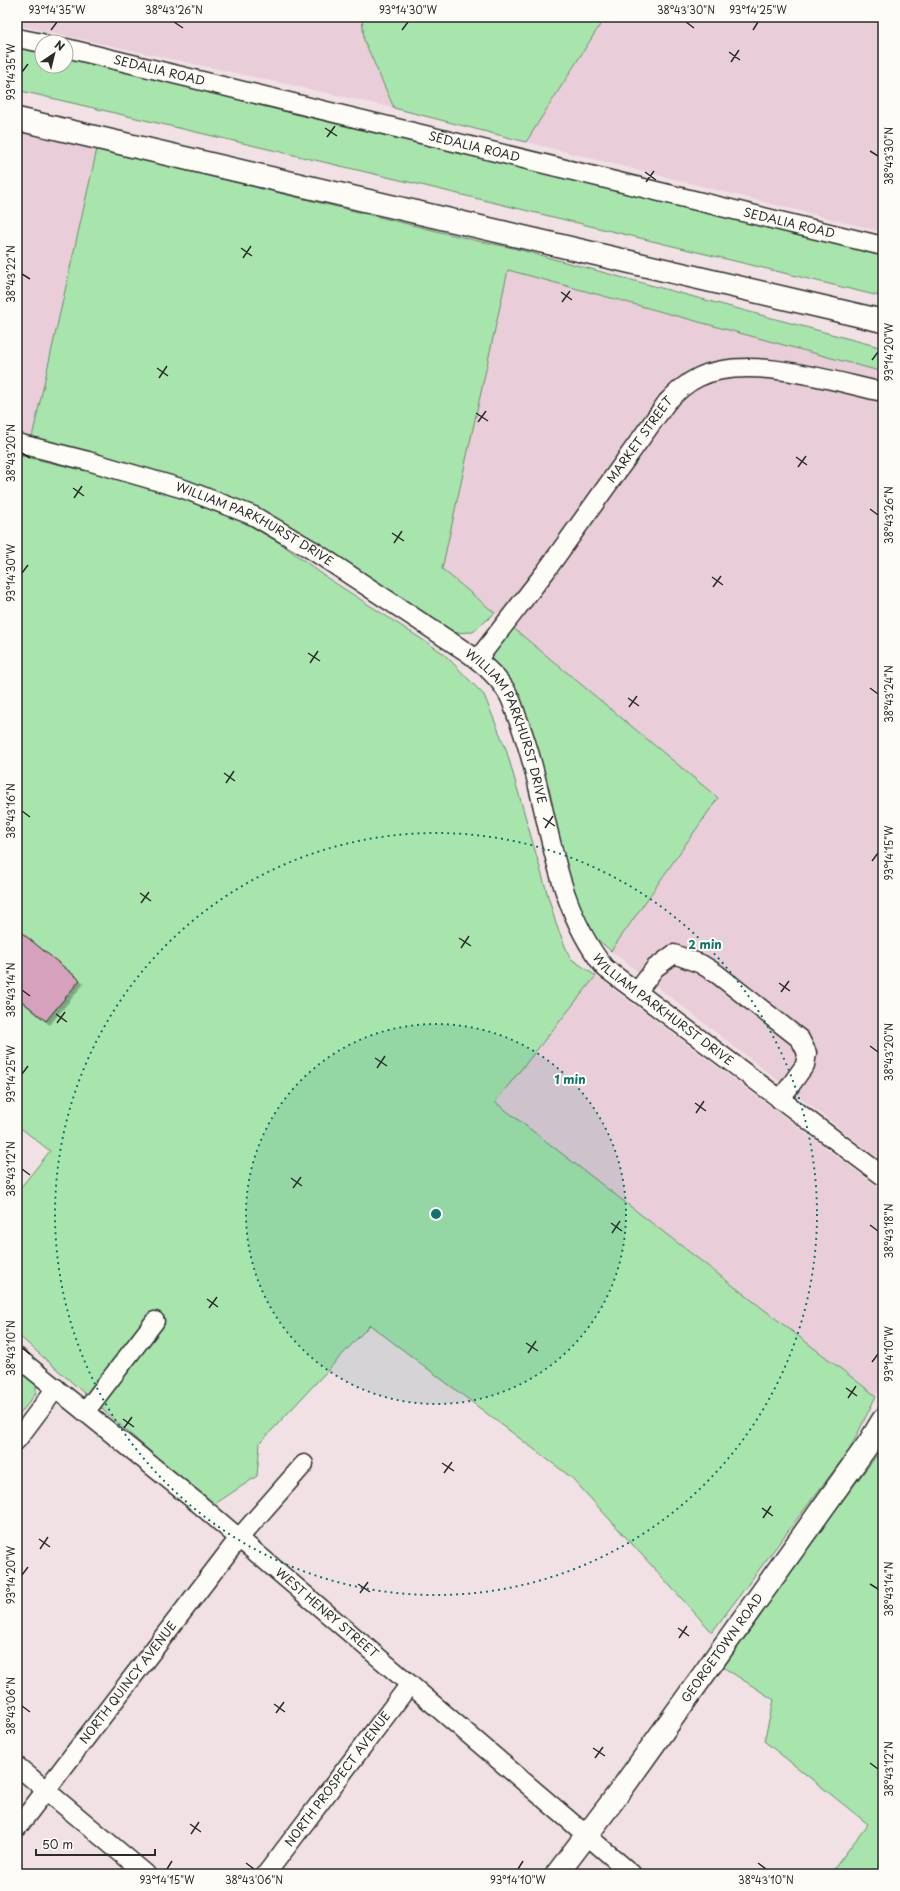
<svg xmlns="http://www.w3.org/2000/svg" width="900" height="1891" font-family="'Playpen Sans',sans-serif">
<defs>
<filter id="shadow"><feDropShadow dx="3.5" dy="3.5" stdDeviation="0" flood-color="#0004"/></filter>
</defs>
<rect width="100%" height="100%" fill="#f1e1e5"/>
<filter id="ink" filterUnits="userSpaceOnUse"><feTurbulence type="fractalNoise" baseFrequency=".025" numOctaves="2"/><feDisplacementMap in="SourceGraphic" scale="8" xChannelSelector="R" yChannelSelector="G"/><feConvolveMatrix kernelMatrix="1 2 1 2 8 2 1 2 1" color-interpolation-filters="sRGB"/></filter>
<g filter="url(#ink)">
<path fill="#e9ced9" d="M17,17h345l2,23 30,68 -377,-83z
M605,17h278v215l-357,-90z
M17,130l80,19 -65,288 -15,-3z
M508,270l375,102v790l-272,-211 107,-153 -276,-229z
M596,976l287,215v193l-7,12 -382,-294z"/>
<path fill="#a7e5ac" stroke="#69886c" d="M362,17h243l-79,125 -132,-34 -30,-68z
M17,45l25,6v15h24v-9l817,196v44l-466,-113 -400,-94z
M97,149l381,92 35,7 370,100v24l-375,-102 -66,299 53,44 -22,19 -24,1 -74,-53 -87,-54 -53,-27 -96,-33 -107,-29z
M17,455l128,29 76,25 59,34 49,36 114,74 41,42 22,54 50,175 14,34 26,18 -101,126 381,294 -26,53 -138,183 -140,-154 -202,-153 -110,118 -3,33 -45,30 -195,-172v-142l33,-41 -33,-26z
M506,622l212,176 -107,153 -22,-19 -19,-33 -32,-140 -50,-93 3,-22z
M17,1365l19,16v12l-19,25z
M883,1447v427h-53l38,-50 -104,-83 10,-41 -51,-33 80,-114z"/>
<path fill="#d5a1bc" stroke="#2b2b2b" filter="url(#shadow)" d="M17,929l63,51 -34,41 -29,-24z"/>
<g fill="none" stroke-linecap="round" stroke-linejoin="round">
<defs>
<g id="minor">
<path d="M17,38l25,5"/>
<path id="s1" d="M66,48l817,198"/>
<path id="s2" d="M17,443l71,18 96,28 70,27 58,34 156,103c15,11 31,24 40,41 5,8 7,19 11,28 31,81 30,176 86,246l278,208"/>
<path id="s3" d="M477,660l69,-89 121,-169c10,-10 19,-19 32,-25 49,-23 133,4 184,15"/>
<path d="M637,992l18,-24 19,-14 27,10 16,10 83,65 7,14 -2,12 -25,35"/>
<path id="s4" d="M17,1357l182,147 433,370"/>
<path d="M85,1412l70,-91"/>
<path d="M17,1440l39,-52"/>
<path d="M17,1766l129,108"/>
<path id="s5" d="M17,1828l222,-290 65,-74"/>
<path id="s6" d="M266,1874l144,-190"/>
</g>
<g id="tertiary">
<path id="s7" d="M557,1874l64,-84 248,-347 14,-23"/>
</g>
<path id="trunk" d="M17,119l866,202"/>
</defs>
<use href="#minor" stroke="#2b2b2b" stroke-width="21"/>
<use href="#tertiary" stroke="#2b2b2b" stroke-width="25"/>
<use href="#trunk" stroke="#2b2b2b" stroke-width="25"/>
<use href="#minor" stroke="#fdfcf7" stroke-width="18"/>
<use href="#tertiary" stroke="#fdfcf7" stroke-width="22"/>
<use href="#trunk" stroke="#fdfcf7" stroke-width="22"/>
</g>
</g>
<path fill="none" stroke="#2b2b2b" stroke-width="1.5" d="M174,22l9,6M686,22l8,6M51,30l6,-8M402,30l6,-8M753,30l5,-8M729,52l11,8M731,62l8,-12M22,72l6,-8M325,128l12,8M327,137l8,-11M870,151l8,5M645,172l11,8M646,182l8,-11M241,248l11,8M243,258l8,-12M22,274l8,5M561,292l11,8M562,302l8,-11M872,360l6,-8M157,368l11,8M159,378l8,-12M476,413l12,8M478,422l8,-11M22,453l8,5M796,457l11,8M798,467l8,-11M73,488l11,8M74,498l8,-12M870,509l8,6M392,533l12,8M394,543l8,-12M22,573l6,-8M712,577l11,8M713,587l8,-11M308,653l12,8M310,663l8,-12M870,688l8,6M628,698l11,8M629,707l8,-11M224,773l11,8M226,783l8,-12M22,811l8,6M543,818l12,8M545,828l8,-12M872,861l6,-8M140,893l11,8M141,903l8,-11M459,938l12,8M461,948l8,-12M779,983l11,8M22,990l8,6M781,992l8,-11M56,1014l11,8M57,1023l8,-11M870,1046l8,6M375,1058l12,8M377,1068l8,-12M22,1074l6,-8M695,1103l11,8M696,1113l8,-12M22,1169l8,6M291,1178l11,8M293,1188l8,-11M611,1223l11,8M870,1225l8,6M612,1233l8,-12M207,1299l11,8M209,1308l8,-11M526,1343l12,8M22,1348l8,6M528,1353l8,-12M872,1362l6,-8M846,1388l11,8M848,1398l8,-12M123,1419l11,8M124,1428l8,-11M442,1463l12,8M444,1473l8,-11M762,1508l11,8M763,1518l8,-12M39,1539l11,8M40,1549l8,-12M22,1575l6,-8M358,1584l12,8M870,1584l8,5M360,1593l8,-11M678,1628l11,8M679,1638l8,-12M274,1704l11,8M22,1706l8,6M276,1713l8,-11M593,1748l12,8M595,1758l8,-11M870,1763l8,6M190,1824l11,8M191,1834l8,-12M246,1863l8,6M758,1863l8,6M167,1869l5,-8M518,1869l5,-8"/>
<circle cx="436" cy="1214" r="190" fill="#0f766e" fill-opacity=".12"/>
<g fill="none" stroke="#0f766e" stroke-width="2" stroke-dasharray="2 4">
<circle cx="436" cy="1214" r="190"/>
<circle cx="436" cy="1214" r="381"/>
</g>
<g text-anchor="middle" stroke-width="4" stroke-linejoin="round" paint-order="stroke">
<g font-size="12" fill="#2b2b2b" stroke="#fdfcf7">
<text dy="4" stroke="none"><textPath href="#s1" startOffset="96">SEDALIA ROAD</textPath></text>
<text dy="4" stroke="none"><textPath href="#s1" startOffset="420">SEDALIA ROAD</textPath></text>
<text dy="4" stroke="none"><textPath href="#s1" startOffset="744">SEDALIA ROAD</textPath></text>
<text dy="4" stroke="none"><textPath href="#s3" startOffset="274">MARKET STREET</textPath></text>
<text dy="4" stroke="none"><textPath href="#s2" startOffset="252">WILLIAM PARKHURST DRIVE</textPath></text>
<text dy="4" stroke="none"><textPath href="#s2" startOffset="588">WILLIAM PARKHURST DRIVE</textPath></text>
<text dy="4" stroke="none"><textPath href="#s2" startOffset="924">WILLIAM PARKHURST DRIVE</textPath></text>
<text dy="4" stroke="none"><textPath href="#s4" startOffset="402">WEST HENRY STREET</textPath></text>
<text dy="4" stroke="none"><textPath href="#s7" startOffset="280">GEORGETOWN ROAD</textPath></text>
<text dy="4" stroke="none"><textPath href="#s5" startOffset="183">NORTH QUINCY AVENUE</textPath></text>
<text dy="4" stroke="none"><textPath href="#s6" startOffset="119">NORTH PROSPECT AVENUE</textPath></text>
</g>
</g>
<circle cx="436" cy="1214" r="6" fill="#0f766e" stroke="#fdfcf7" stroke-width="2"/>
<g font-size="12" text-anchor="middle" font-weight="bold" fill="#0f766e" stroke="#fdfcf7" stroke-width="4" stroke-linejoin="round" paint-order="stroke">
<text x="705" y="949">2 min</text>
<text x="570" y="1084">1 min</text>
</g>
<rect width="900" height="1891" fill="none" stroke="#fdfcf7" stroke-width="44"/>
<g transform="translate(54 54) rotate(35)"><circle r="19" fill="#fdfcf7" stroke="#a9a8a5"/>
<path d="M0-3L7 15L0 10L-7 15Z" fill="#2b2b2b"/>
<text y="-6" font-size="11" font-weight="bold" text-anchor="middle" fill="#2b2b2b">N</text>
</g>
<path d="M36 1849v6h119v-6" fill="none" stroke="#2b2b2b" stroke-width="2"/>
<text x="42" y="1849" font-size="12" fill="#2b2b2b" stroke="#fdfcf7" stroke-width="3" paint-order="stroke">50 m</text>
<rect x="22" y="22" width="856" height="1847" fill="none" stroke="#2b2b2b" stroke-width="1.5"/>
<g font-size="10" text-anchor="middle" fill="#2b2b2b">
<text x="57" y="14">93°14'35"W</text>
<text x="174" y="14">38°43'26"N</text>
<text x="408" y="14">93°14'30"W</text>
<text x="686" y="14">38°43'30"N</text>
<text x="758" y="14">93°14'25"W</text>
<text transform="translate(11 72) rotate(-90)" y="4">93°14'35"W</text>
<text transform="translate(889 156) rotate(-90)" y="4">38°43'30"N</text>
<text transform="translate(11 274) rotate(-90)" y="4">38°43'22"N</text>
<text transform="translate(889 352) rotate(-90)" y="4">93°14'20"W</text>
<text transform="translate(11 453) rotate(-90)" y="4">38°43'20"N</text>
<text transform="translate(889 515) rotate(-90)" y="4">38°43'26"N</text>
<text transform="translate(11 573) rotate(-90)" y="4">93°14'30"W</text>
<text transform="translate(889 694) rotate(-90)" y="4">38°43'24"N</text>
<text transform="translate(11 811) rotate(-90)" y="4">38°43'16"N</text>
<text transform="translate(889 853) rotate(-90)" y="4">93°14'15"W</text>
<text transform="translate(11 990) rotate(-90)" y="4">38°43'14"N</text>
<text transform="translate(889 1052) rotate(-90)" y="4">38°43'20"N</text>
<text transform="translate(11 1074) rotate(-90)" y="4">93°14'25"W</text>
<text transform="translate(11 1169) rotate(-90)" y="4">38°43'12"N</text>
<text transform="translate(889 1231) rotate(-90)" y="4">38°43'18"N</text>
<text transform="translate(11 1348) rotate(-90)" y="4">38°43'10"N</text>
<text transform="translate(889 1354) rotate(-90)" y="4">93°14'10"W</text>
<text transform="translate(11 1575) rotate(-90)" y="4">93°14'20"W</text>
<text transform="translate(889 1589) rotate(-90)" y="4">38°43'14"N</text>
<text transform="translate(11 1706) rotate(-90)" y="4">38°43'06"N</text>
<text transform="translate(889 1769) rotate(-90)" y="4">38°43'12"N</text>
<text x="167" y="1884">93°14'15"W</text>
<text x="254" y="1884">38°43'06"N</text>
<text x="518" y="1884">93°14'10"W</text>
<text x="766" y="1884">38°43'10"N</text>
</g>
</svg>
